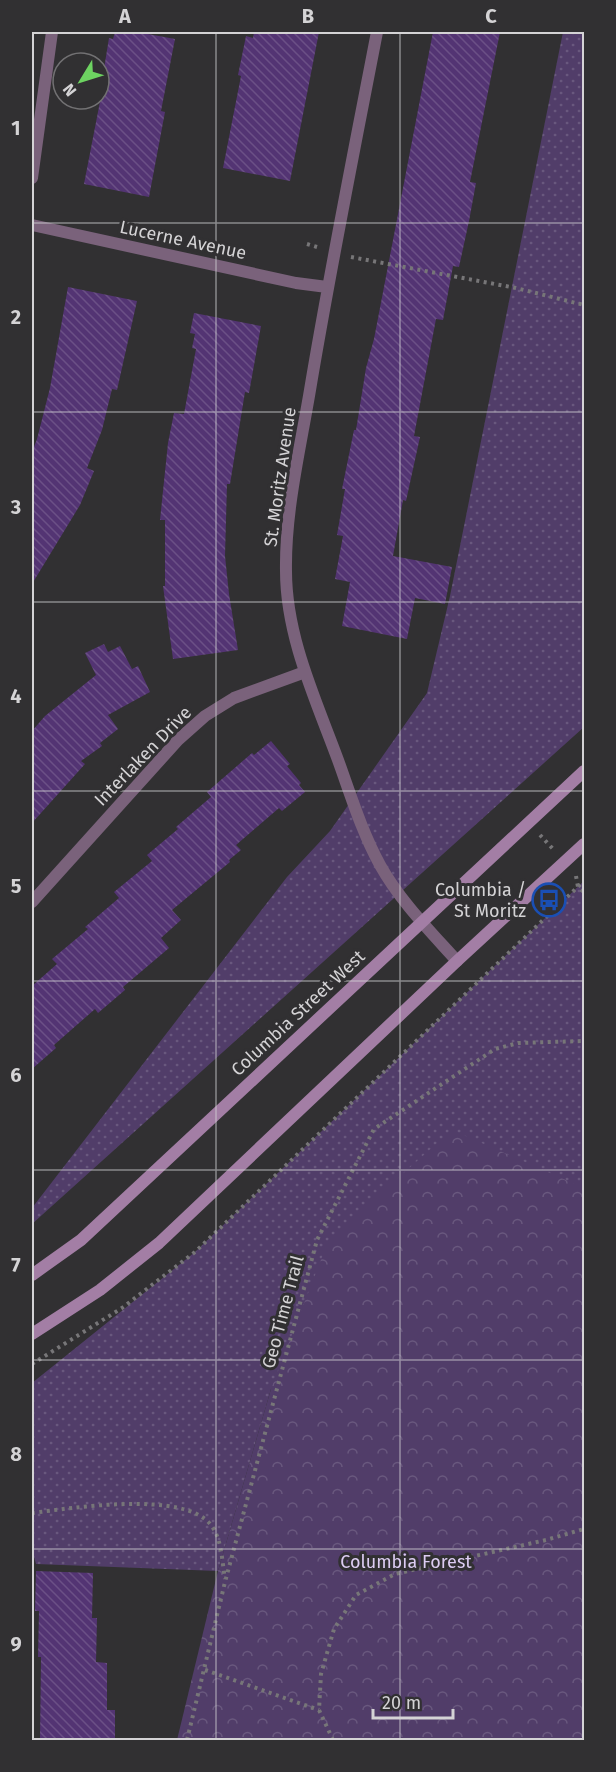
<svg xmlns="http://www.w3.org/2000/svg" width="616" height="1772" font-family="'Fira Sans',sans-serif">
<defs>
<pattern id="grass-dots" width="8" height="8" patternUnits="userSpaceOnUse" patternTransform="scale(1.5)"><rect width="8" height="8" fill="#513d69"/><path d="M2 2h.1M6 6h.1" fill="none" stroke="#69587e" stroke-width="1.8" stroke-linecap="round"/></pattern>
<pattern id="forest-crowns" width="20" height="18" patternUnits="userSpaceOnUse" patternTransform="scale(1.5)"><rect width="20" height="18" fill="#513d69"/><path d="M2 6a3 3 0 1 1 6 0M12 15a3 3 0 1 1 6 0" fill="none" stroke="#69587e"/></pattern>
<pattern id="building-back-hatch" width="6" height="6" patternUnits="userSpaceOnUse" patternTransform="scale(1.5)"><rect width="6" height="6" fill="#533473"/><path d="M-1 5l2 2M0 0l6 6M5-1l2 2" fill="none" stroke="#6b5086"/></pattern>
</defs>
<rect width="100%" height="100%" fill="#313032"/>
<path fill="url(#grass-dots)" d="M563,32h21v695l-552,497v-16l255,-331 43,-46 97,-138 23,-97z
M584,881v312l-313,196 -53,182 -182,-7 -4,-14v-167l163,-131z"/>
<path fill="url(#forest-crowns)" d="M452,1130l132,58v552h-407l41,-169 53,-182 58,-150z"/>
<path fill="url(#building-back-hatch)" d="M115,32h22l38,7 -14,72 4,1 -16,85 -65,-13 20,-103h-2l7,-43 4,1z
M254,32h65l-29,149 -67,-13 18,-92 -3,-1 8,-39 7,2z
M433,32h67l-30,150 6,1 -7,38 -10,46 -6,-1 -10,54 -7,-1 -22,117 6,1 -14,64 -3,-1 -10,56 59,11 -7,37 -30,-6 -8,41 -65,-13 8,-44 -15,-3 8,-43 -6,-1 8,-46h-3l12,-59h2l10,-62 8,-29z
M68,287l69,14 -20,89 -5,-1 -10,41 -15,38 7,3 -14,34 -48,79v-132l5,-13 13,-51z
M194,313l67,13 -12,67 -4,-1 -15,92h-3l-2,72 4,38 9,56 -65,9 -10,-73h2v-66h-5l8,-77 6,-30 10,1 12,-65 -4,-1 3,-14 -5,-1z
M104,644l4,8 12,-6 12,23 6,-3 12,26 -42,23 10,14 -18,14 2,3 -21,15 4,3 -53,59v-92l13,-15 51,-41 -11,-22z
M271,741l19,23 -3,2 14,17 -2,2 6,7 -23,19 -3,-3 -43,37 5,5 -12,10 1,2 -58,48 9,10 -20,18 8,10 -46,39 2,3 -27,23 -3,-4 -41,36 2,3 -24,21v-83l25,-22 -5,-5 36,-30 -3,-2 34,-29 -5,-6 38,-31 -5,-6 31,-26 -2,-2 35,-30 -4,-5 45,-39 2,2z
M36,1571l57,2 -1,45h5l-1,44 11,1v47h8v30h-75l1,-83h-3l1,-46h-4z"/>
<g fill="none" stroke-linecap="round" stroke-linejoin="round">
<path stroke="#777678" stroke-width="4" stroke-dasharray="3 4.5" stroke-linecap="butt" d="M307,244l10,3
M351,257l165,31 68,17
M540,835l13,14
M576,876l2,11 6,5
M32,1364l90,-56 73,-56 389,-371
M32,1513c40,-5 152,-23 179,12 11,14 11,37 14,54
M205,1670l114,40
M187,1740l38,-158 92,-342 57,-111 121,-80 23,-6 66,-2
M333,1740l-14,-30 2,-36 13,-45 22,-34 39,-21 151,-34 38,-11"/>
<path stroke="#7a627b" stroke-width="12" d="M377,32c-23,119 -47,238 -67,358 -10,60 -25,121 -24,181 0,66 30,129 52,189 13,36 24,72 42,105 20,36 50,66 77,96
M32,178l20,-146
M32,225l264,58 31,4
M32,902l146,-162 27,-24 29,-18 71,-26"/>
<path stroke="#a37ea5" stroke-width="12" d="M32,1275l49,-35 503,-469
M32,1334l68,-44 59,-47 298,-282 127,-117"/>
</g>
<path fill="none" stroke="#d4d3d5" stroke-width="1.5" stroke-opacity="0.55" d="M216,32v1708M400,32v1708M32,223h552M32,412h552M32,602h552M32,791h552M32,981h552M32,1170h552M32,1360h552M32,1549h552"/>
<defs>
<symbol id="bus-ring" viewBox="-11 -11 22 22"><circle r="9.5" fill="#313032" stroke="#1a4fb4" stroke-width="1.5"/><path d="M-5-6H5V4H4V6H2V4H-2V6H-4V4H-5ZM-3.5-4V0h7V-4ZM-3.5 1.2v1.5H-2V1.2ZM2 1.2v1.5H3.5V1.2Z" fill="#1a4fb4"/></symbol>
</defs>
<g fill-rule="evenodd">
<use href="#bus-ring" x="530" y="881" width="38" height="38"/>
</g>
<g text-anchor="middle" stroke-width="6" stroke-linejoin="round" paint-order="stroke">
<g font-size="18" fill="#d4d3d5" stroke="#313032">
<text transform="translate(183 240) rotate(12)" y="6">Lucerne Avenue</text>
<text transform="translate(280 477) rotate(-82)" y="6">St. Moritz Avenue</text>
<text transform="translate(143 756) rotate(-46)" y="6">Interlaken Drive</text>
<text transform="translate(298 1013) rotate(-43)" y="6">Columbia Street West</text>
<text transform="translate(283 1312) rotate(-75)" y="6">Geo Time Trail</text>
</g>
<g font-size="18" fill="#d4d3d5" stroke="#313032" text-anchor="end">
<text x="526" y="896">Columbia /<tspan x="526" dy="21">St Moritz</tspan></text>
</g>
<g font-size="18" fill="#dcccf2" stroke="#313032">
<text x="406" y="1568">Columbia Forest</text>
</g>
</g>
<rect width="616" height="1772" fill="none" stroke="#313032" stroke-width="66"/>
<g transform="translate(81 81) rotate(232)"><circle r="28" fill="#313032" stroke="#727173" stroke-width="1.5"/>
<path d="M0-4.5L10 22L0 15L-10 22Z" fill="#6dd361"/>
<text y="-9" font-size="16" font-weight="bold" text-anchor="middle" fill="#d4d3d5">N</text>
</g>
<path d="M373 1709v9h80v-9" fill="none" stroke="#d4d3d5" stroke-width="3"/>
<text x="382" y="1709" font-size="18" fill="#d4d3d5" stroke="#313032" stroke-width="4.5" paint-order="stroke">20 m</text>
<rect x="33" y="33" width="550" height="1706" fill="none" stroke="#d4d3d5" stroke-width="2"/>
<g font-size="20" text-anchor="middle" font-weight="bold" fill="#d4d3d5">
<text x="125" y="23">A</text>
<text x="308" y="23">B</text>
<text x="491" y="23">C</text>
<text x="16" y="135">1</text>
<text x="16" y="324">2</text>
<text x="16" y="514">3</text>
<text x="16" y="703">4</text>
<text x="16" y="893">5</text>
<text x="16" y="1082">6</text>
<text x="16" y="1272">7</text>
<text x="16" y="1461">8</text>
<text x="16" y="1651">9</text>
</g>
</svg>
